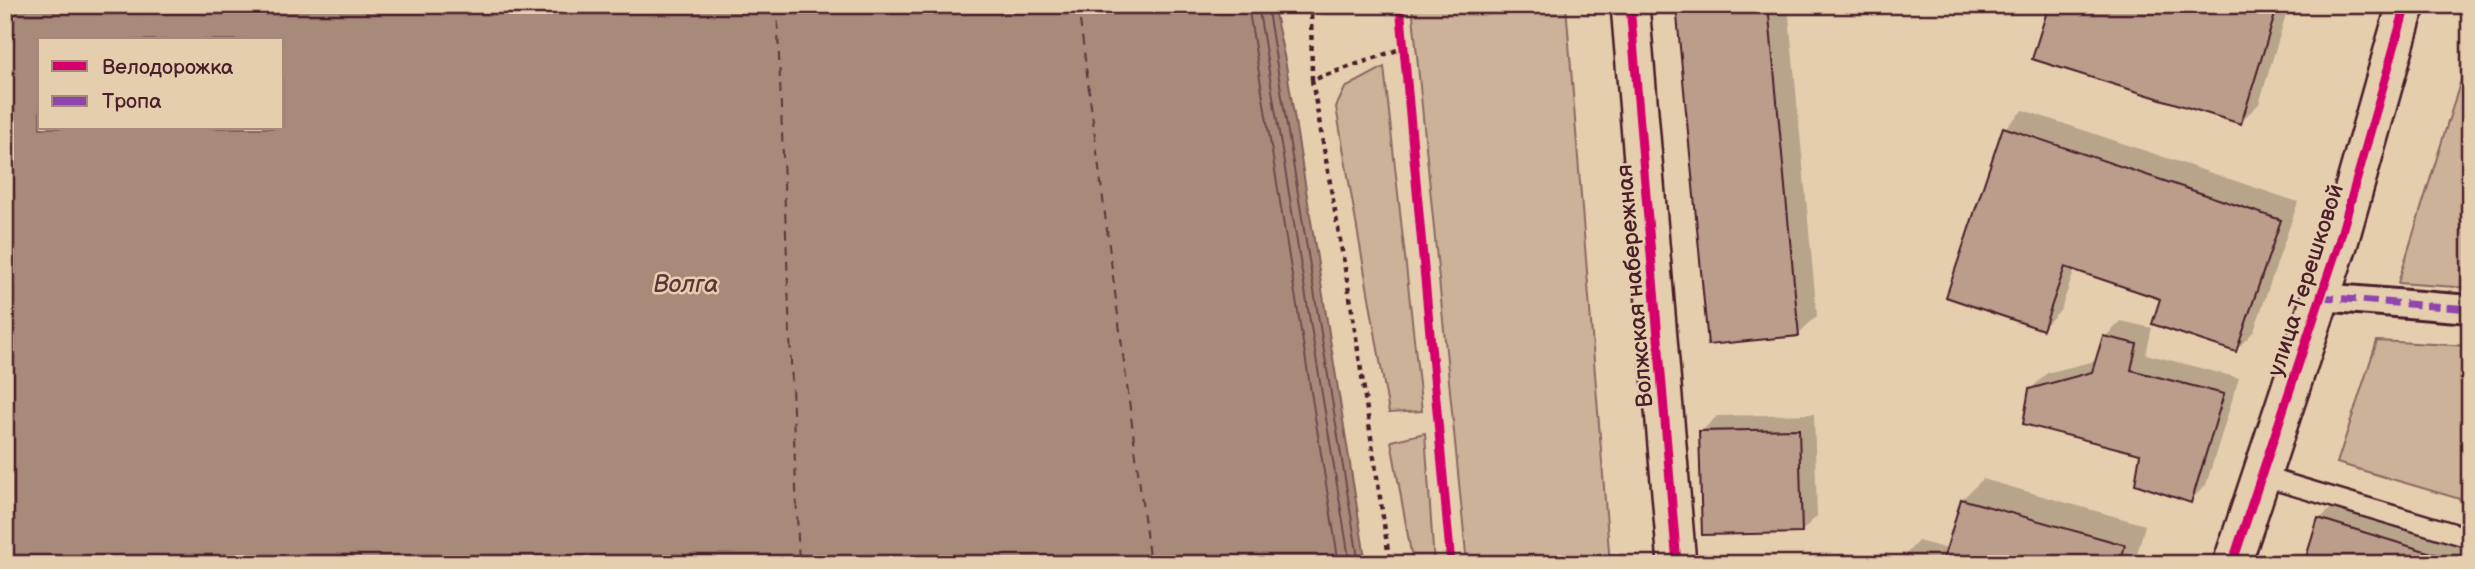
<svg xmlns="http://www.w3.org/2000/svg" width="2475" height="569" font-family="'Balsamiq Sans',sans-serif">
<rect width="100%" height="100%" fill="#e5ceae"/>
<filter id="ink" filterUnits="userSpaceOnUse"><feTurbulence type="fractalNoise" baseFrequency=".0143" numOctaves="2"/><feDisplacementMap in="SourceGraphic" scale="14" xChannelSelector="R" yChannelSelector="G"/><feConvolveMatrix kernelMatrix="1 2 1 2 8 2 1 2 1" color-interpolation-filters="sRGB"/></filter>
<g filter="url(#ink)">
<path fill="#ccb299" stroke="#8b6862" stroke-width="2" d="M1412,5h154l44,559h-143z
M2466,64l4,1v223l-72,-5z
M1384,67l38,344 -33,2 -53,-306 9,-19z
M2377,341l93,5v156l-133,-39z
M1425,433l9,131h-21l-22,-123z"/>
<path fill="#a88a7a" stroke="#825f5a" stroke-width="2" fill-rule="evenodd" d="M5,5h1268l13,60 80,499h-1361zM40,40h242v88h-242z"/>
<path fill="#0003" d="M1678,5h110l29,311 -19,18z
M2050,5h239l-30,99 -19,18z
M2023,110l275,92 -44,129 -18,19 -74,-52 -87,-29 -14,40 -18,19 -38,-200z
M2121,321l31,7 -6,26 93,24 -33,107 -16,16 -48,-48 -112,-63 17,-17 51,-13 7,-23z
M1814,414l3,102 -16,16 -100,-100 16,-16z
M1983,479l162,46 -10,36 9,3h-247l21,-23 30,8 14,-50z
M2338,501l132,40v23h-164l14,-45z"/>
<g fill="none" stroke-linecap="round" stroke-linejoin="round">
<path stroke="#704a4b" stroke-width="2" d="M1248,5l91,559
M1258,5l92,559
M1267,5l92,559"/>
<path stroke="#5d343b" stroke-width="2" stroke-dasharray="9 7" stroke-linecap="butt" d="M777,5l22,559
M1078,5l72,559"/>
</g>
<path fill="#ba9d8a" stroke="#4a1f2b" stroke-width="2" d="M1676,5h92l31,331 -91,9z
M2049,5h229l-37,119 -209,-65z
M2003,127l278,93 -45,132 -84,-28 8,-25 -95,-32 -22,63 -97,-33z
M2103,336l34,8 -6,26 93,24 -33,109 -56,-19 5,-30 -117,-30 6,-35 63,-17z
M1799,429l3,104 -100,2 -3,-104z
M1961,499l164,46 -5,19h-178z
M2318,518l149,46h-163z"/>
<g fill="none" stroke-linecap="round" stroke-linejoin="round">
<defs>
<path id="service" d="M2261,476l209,62"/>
<path id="pedestrian" d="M2321,297l149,12"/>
<path id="minor" d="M1630,5l47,559
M2232,564l107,-322 67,-237"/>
</defs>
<use href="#service" stroke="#4a1f2b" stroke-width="23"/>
<use href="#pedestrian" stroke="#4a1f2b" stroke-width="32"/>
<use href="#minor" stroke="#4a1f2b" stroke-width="42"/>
<path stroke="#4a1f2b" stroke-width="4.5" stroke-dasharray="5 5" stroke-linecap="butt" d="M1311,5l1,75 91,-32
M1312,80l38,217 40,267"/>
<use href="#service" stroke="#e5ceae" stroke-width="18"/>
<use href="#pedestrian" stroke="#e5ceae" stroke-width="26"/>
<use href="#minor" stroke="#e5ceae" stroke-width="37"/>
<path stroke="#8e44ad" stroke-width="7" stroke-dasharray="14 7" stroke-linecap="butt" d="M2321,297l149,12"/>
<defs>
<path id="cycleway" d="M1400,5l51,559
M1630,5l47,559
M2232,564l107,-322 67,-237"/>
</defs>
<use href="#cycleway" stroke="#e5ceae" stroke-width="13"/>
<use href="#cycleway" stroke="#d6006c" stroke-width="9"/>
</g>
</g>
<g text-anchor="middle" stroke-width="5" stroke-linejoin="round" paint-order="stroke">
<g font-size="23" fill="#4a1f2b" stroke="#e5ceae">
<text transform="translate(2305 280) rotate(-72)" y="8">улица Терешковой</text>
<text transform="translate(1634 286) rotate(-95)" y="8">Волжская набережная</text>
</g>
<g font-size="24" font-style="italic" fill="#5d343b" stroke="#e5ceae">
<text x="686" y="292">Волга</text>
</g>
</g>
<rect width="2475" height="569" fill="none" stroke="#e5ceae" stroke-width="28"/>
<rect x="14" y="14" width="2447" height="541" fill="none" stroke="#4a1f2b" stroke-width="2.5" filter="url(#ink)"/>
<rect x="38" y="38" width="245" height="91" fill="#e5ceae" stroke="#a7887a" stroke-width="2"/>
<rect x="52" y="61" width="35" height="10" fill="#d6006c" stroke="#a7887a" stroke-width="2"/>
<text x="102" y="74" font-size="21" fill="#4a1f2b">Велодорожка</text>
<rect x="52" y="96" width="35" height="10" fill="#8e44ad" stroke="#a7887a" stroke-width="2"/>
<text x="102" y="108" font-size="21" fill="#4a1f2b">Тропа</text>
</svg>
